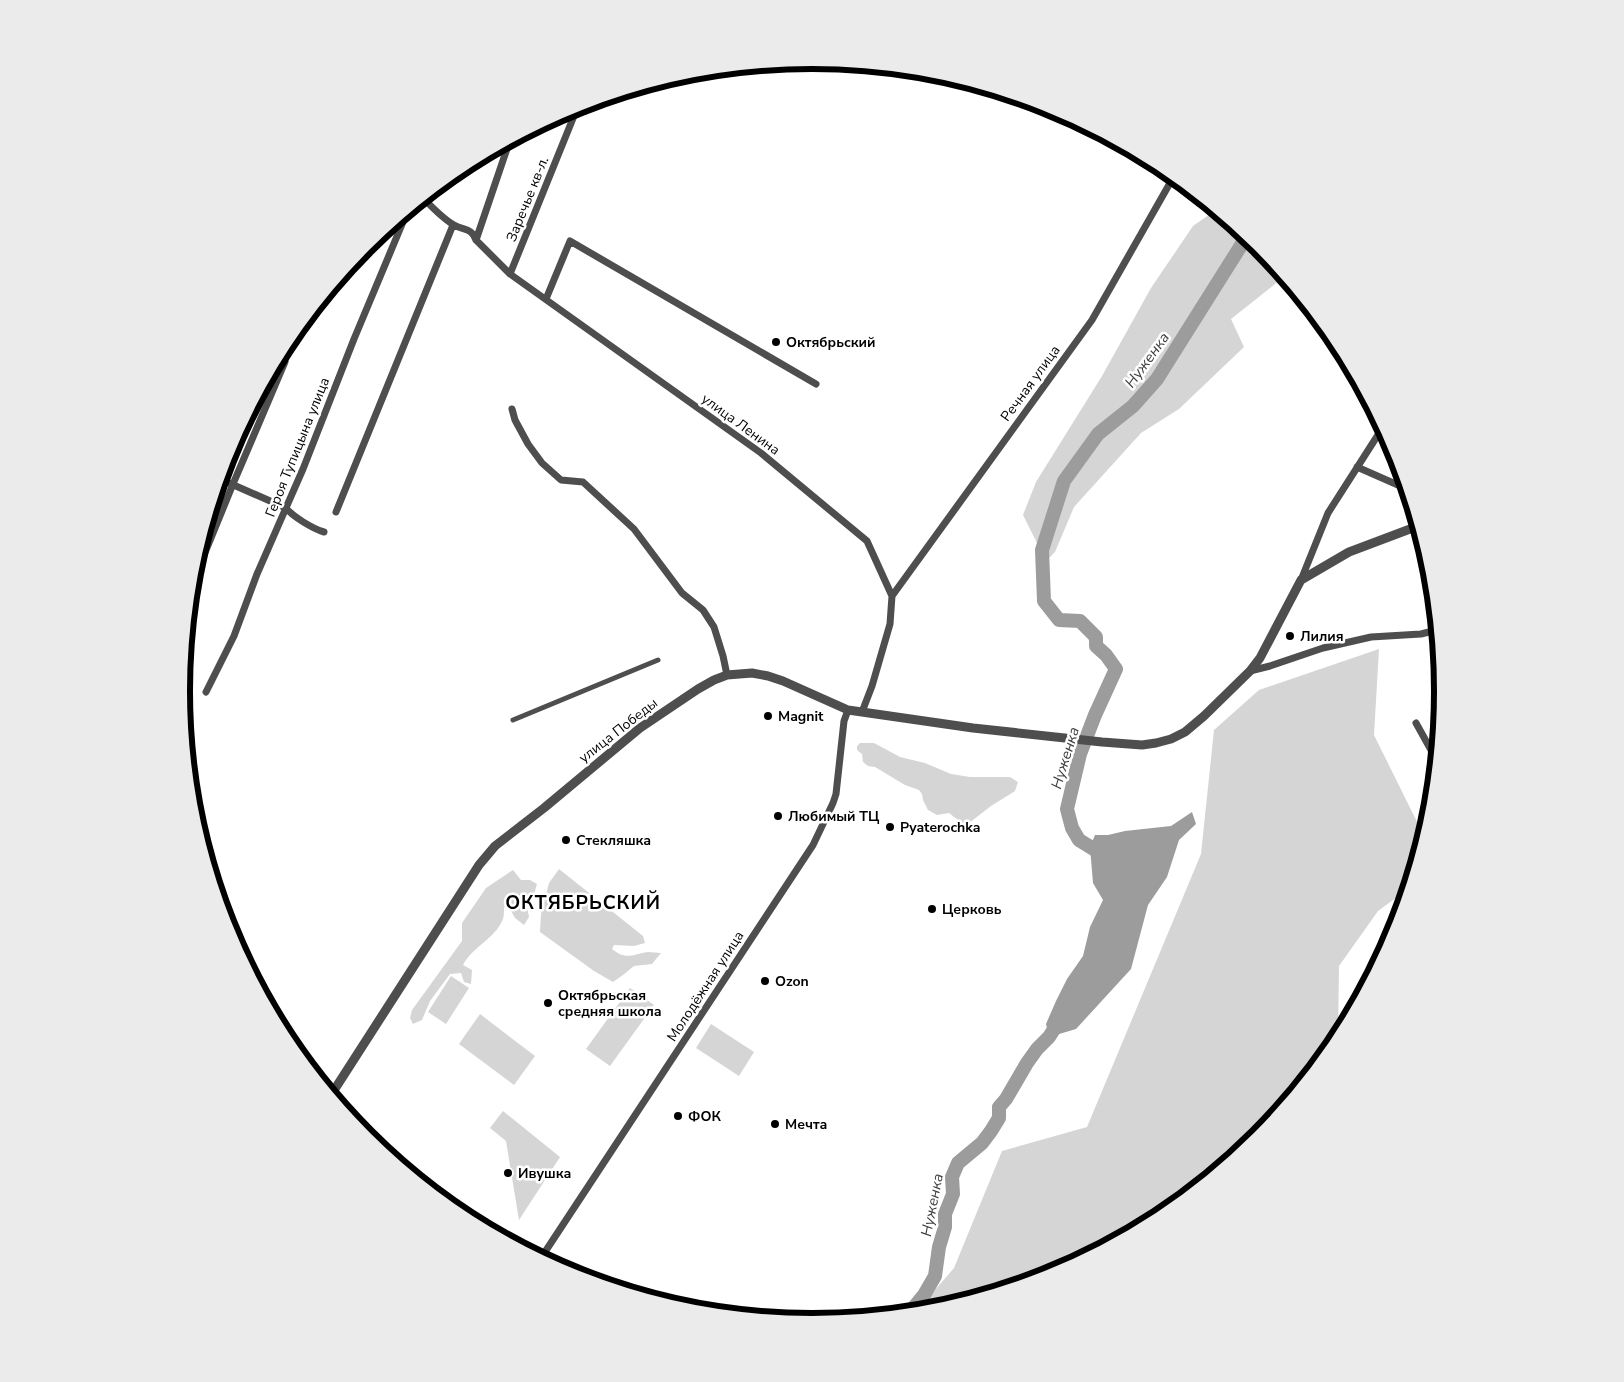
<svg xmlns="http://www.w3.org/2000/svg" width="1624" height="1382" font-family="'Nunito Sans',sans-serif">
<rect width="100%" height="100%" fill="#fff"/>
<path fill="#d5d5d5" d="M1216,210l42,35 26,32 -53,42 13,28 -65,62 -38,24 -67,74 -19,45 -9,9 -23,-46 13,-33 66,-106 49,-88 42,-62z
M1379,649l-5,86 50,101 -16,53 -30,22 -39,55 -1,73 -2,3 -78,95 -96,79 -109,58 -118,36 -19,2 38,-44 48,-117 85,-24 114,-273 13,-124 45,-40z
M860,743h14l26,14 25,6 26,11 19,3h40l8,5 -3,9 -24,15 -22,17h-7l-13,-10 -12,2 -9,-5 -5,-10 -1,-6 -3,-4 -14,-5 -30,-18 -7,-1 -5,-4 -1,-8 -5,-4v-4z
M559,869l84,67 2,7 -11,3 -20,-1 -2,4c15,12 21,5 36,3 4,0 9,1 13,1l-9,11 -18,2 -11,9 -10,7 -19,-11 -54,-39 1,-18 8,-31z
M513,870l8,10h9l7,4 -4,14 -6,9 2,10 -5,8 -9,-7 -5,-9 -6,-2c0,4 0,9 -1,12 -8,20 -31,28 -40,46l9,5 -1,14 -7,-2 -3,-9 -11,1 -20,27 -8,19 -9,4 -3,-6 2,-8 50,-69v-18l24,-35z
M451,976l18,12 -23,36 -18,-12z
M630,988l24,17 -44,61 -24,-17z
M480,1014l55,42 -21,29 -55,-41z
M711,1024l43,28 -15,24 -43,-28z
M503,1111l57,46 -41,63 -13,-79 -16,-13z"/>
<path fill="#9c9c9c" d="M1192,812l4,12 -17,16 -12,37 -19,28 -17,64 -55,60 -27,8 -3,-13 10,-23 11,-22 16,-23 7,-29 13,-27 -10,-17 -3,-36 5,-12h13l17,-4 46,-5z"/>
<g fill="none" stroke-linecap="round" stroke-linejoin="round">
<path stroke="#9c9c9c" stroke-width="14" d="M1105,856l-26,-16 -7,-12 -5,-19 13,-55 15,-39 21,-46 -10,-14 -10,-9v-9l-16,-16 -21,-1 -15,-19 -2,-51 22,-69 34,-47 35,-28 24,-27 90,-143
M910,1312l14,-17 11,-19 4,-29 6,-20v-13l8,-20 -1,-17 6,-14 24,-20 9,-12 8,-13v-11l7,-8 21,-36 10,-14 12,-12 9,-14"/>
<path stroke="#4e4e4e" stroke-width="5" d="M513,720l145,-60"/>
<path stroke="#4e4e4e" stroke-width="7" d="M423,198c9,9 20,21 31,27 10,6 17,2 22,15l34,34 251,179 106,88 25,55 -2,28 -18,62 -10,26
M476,240l34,-100
M510,274l68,-168
M546,299l24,-58 246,143
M512,409l3,11 13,24 14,19 19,17 22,2 51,47 48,64 21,17 11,17 9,29 4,19
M1357,467l50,22
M220,479l66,29c6,8 27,21 38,24
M336,512l117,-287
M1301,580l27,-67 55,-86
M191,587l42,-103 52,-122
M892,596l200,-276 82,-144
M1250,671l20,-5 53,-18 48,-11 50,-3 16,-4
M206,692l28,-56 23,-62 46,-105 51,-130 54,-129
M1416,723l20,36
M541,1258l272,-413 20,-42 3,-9 8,-73 4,-11"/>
<path stroke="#4e4e4e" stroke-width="9" d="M331,1095l148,-230 16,-19 49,-38 96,-80 58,-39 16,-9 13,-5 25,-2 16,3 15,5 65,29 14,2 111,16 129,14 40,3 14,-2 15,-4 14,-7 19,-16 46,-45 10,-13 41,-78 48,-28 69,-26"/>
</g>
<g fill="#000" stroke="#fff" stroke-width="2">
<circle cx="776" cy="342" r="5"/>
<circle cx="1290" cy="636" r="5"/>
<circle cx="768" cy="716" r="5"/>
<circle cx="778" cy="816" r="5"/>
<circle cx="890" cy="827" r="5"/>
<circle cx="566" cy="840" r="5"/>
<circle cx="932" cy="909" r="5"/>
<circle cx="765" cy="981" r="5"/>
<circle cx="548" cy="1003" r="5"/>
<circle cx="678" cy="1116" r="5"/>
<circle cx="775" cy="1124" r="5"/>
<circle cx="508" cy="1173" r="5"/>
</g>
<g text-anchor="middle" stroke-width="5" stroke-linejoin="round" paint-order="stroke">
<g font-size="14" fill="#000" stroke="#fff">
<text transform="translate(527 199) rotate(-68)" y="5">Заречье кв-л.</text>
<text transform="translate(1030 383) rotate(-54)" y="5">Речная улица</text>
<text transform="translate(741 424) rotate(36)" y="5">улица Ленина</text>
<text transform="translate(297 447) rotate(-68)" y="5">Героя Тупицына улица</text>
<text transform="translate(618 730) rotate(-38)" y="5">улица Победы</text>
<text transform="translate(705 986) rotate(-57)" y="5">Молодёжная улица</text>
</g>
<g font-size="14" font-weight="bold" fill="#000" stroke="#fff" text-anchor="start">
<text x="786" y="347">Октябрьский</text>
<text x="1300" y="641">Лилия</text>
<text x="778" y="721">Magnit</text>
<text x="788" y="821">Любимый ТЦ</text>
<text x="900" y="832">Pyaterochka</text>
<text x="576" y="845">Стекляшка</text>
<text x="942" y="914">Церковь</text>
<text x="775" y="986">Ozon</text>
<text x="558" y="1000">Октябрьская<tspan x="558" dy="16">средняя школа</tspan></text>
<text x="688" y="1121">ФОК</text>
<text x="785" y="1129">Мечта</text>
<text x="518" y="1178">Ивушка</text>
</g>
<g font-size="15" font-style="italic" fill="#3d3d3d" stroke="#fff">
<text transform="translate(1147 360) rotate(-54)" y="5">Нуженка</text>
<text transform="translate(1065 758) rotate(-73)" y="5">Нуженка</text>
<text transform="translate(932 1205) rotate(-79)" y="5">Нуженка</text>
</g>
<g font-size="19" font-weight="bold" letter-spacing="1" fill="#000" stroke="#fff">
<text x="583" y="909">ОКТЯБРЬСКИЙ</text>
</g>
</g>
<path d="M0 0H1624V1382H0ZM190 691a622 622 0 1 1 1244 0a622 622 0 1 1-1244 0Z" fill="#ebebeb" fill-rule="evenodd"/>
<path fill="none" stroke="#000" stroke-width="6" d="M190 691a622 622 0 1 1 1244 0a622 622 0 1 1-1244 0Z"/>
</svg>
